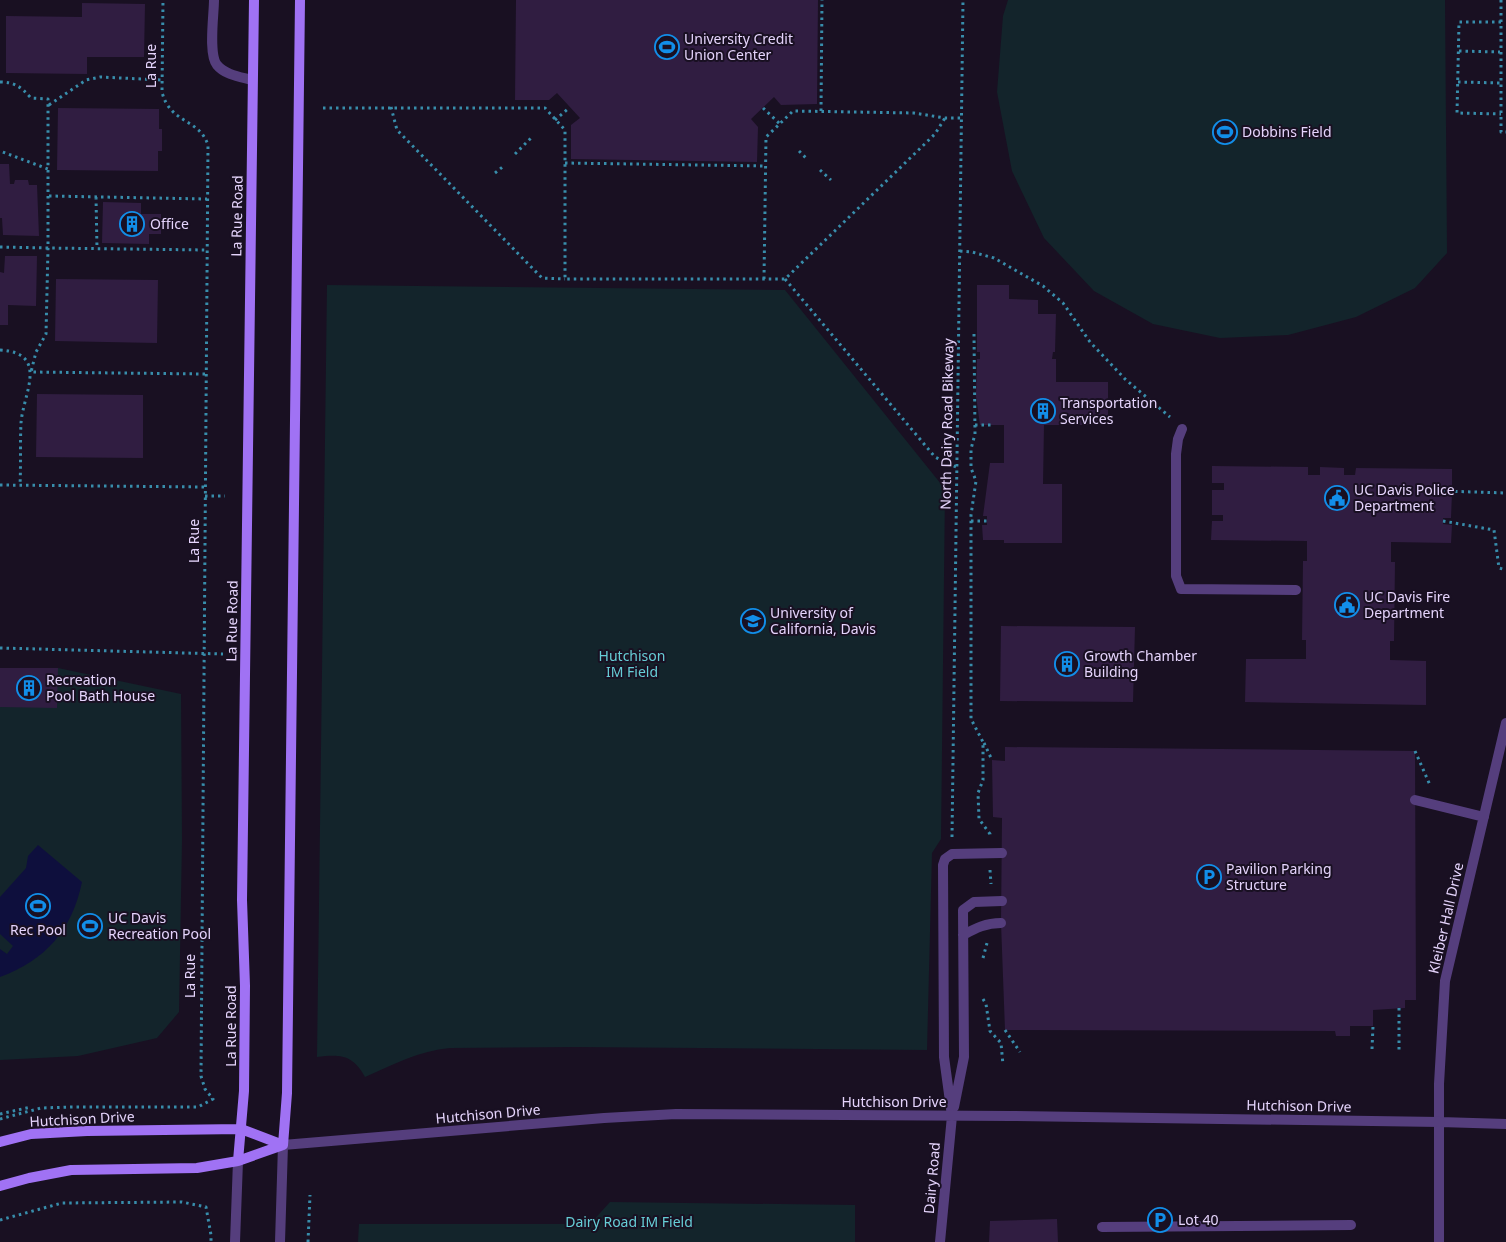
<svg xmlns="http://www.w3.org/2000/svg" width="1506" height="1242" font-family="'Noto Sans',sans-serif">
<rect width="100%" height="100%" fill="#191022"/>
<path fill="#13242b" d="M1008,0h437l2,253 -32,35 -59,29 -68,18 -68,3 -67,-14 -59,-33 -50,-53 -32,-67 -15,-79 6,-76z
M327,285l458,5 160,199 -4,350 -9,14 -5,197 -351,-3 -126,1c-31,3 -56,16 -85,29 -12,-22 -24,-23 -48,-20z
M0,668h58l123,26 1,146 -3,172 -22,26 -79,18 -78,4z
M610,1202l245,3v37h-497l1,-18h231z"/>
<path fill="#0e0f3d" d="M38,845l44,37c-10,48 -36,78 -82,95v-28l7,5 6,-8 -13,-12v-37l26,-29 2,-12z"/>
<path fill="#301d41" d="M516,0h302l-1,104 -36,1 -7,-8 -23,22 7,8 -1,35 -186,-3v-34l9,-7 -23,-25 -8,7h-34z
M82,3l63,1 -1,53h-57v17l-81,-1v-57l76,1z
M58,108l101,1v20h3v22h-4v20l-101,-1z
M0,164h9l1,20h4l1,-4h13l1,5h8l2,51 -36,-1 -1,-17h-2z
M103,202l38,1v11h20v20h-12v10l-47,-1z
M5,256h32l-1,50 -28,-1v20h-8v-53l4,1z
M56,279l102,1 -1,63 -102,-2z
M977,285h32v14l29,1v14h18l-1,38h-2l-1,7h4v23h52v43h-64l-1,59h19v59h-58v-3h-21l-1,-15h5v-9h-4l7,-53h14v-38h-24l-4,-29 1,-37h3v-7h-3z
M37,394l106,1v63l-107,-1z
M1212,466l96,1v8h12v-8l24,1v7h11l1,-7 96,1v17h-10v7h10l-1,25h-8v6l9,1 -1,18 -60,-1v20h4l-1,79h-4v19l36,1v44l-181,-3 1,-43h60v-19h-4l1,-79h4v-20l-96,-1 1,-19h11v-6h-11v-25h12v-7h-12z
M1001,626l134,1 -2,75 -133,-1z
M0,668h58l-1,40 -57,-1z
M1005,747l410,4 1,249h-11v8l-32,2v16h-23v10h-14l-1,-5 -330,-1 -4,-107 1,-105 -9,-1 -1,-57 13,1z
M1057,1219l1,23h-69l1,-21z"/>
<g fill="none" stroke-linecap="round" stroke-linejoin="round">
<path stroke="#388dab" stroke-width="3" stroke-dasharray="2.5 4" stroke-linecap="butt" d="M1501,0v132h5
M1501,22h-42l-2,91 44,1
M1459,51l41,1
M0,82c15,0 21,5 31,16l17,1v70l-48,-18
M1458,82l42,1
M49,105l37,-25 14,-3 62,3
M391,107l6,23 145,148 23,1
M323,108h222l20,22v149h220l150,-145 10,-16
M763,108l17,16
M821,111l1,-111
M555,120l14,-12
M799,151l9,9
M515,154l17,-17
M565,163l201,3
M820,170l11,10
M495,173l10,-8
M49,196l158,3
M96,197l1,52
M0,247l48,1v-79
M960,251l12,1 22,6 49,28 20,17 27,39 35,37 45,38
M764,279l2,-142 27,-26 121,2 31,5h17
M785,279l150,178 23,11
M974,334l1,100 -4,15v19l5,13 -5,34v204l12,23v38l-5,13 1,26 11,15v3
M0,350c50,3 23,44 21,73 -1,20 0,41 -1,62
M205,374l-174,-2 5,-20 10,-18 2,-86 158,2
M975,425h19
M0,485l204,2
M1442,491l64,2
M205,496h20
M971,521h16
M1443,521l51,9 5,38 7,2
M0,648l223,6
M984,743l8,17
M1415,751l15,34
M952,837l11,-837
M990,870l1,14
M983,958l4,-15
M983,999l3,5 4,27 11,12 2,22
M1399,1008v43
M1005,1030l15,22
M1372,1049l1,-23
M0,1114l31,-7
M0,1119l41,-11 31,-1h126l15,-8 -8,-10 -4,-13 7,-931c-9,-27 -38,-21 -46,-53l1,-92
M0,1220l62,-17 120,-1 24,5 5,28v7
M308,1242l2,-47"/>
<path stroke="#553e7d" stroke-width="10" d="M214,0c0,15 -6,54 3,65 8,10 24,12 35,15
M1182,429l-4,10 -2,15v122l5,13 115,1
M1415,800l69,17
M963,935c13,-7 23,-12 38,-12
M954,1107l10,-50 -1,-147 11,-8 28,-1
M952,1116l-8,-59 -1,-192 2,-6 7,-5 50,-1
M1440,1122l66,2
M1102,1227l249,-2
M1439,1242v-158l6,-103 61,-258"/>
<path stroke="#553e7d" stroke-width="10" d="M283,1145l321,-27 72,-4 335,2 429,6
M940,1242l12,-126"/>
<path stroke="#553e7d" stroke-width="10" d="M235,1242l3,-81
M280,1242l3,-97"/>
<path stroke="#a072f4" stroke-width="10" d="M0,1142l31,-8 56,-3 154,-2 42,16
M283,1145l4,-52 13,-1093
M238,1161l6,-70 1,-105 -3,-86 12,-900
M0,1186l29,-8 42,-8 126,-2 41,-7 45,-16"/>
</g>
<defs>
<symbol id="stadium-ring" viewBox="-11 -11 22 22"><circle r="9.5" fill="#191022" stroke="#128ee9" stroke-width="1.5"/><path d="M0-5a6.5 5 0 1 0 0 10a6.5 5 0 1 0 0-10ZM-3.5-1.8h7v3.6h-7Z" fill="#128ee9"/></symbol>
<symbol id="building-ring" viewBox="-11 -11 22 22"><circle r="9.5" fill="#191022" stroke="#128ee9" stroke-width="1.5"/><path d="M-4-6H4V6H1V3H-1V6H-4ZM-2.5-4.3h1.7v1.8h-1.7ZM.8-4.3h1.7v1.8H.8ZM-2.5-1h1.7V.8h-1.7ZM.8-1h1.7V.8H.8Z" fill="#128ee9"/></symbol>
<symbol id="civic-ring" viewBox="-11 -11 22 22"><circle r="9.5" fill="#191022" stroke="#128ee9" stroke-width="1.5"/><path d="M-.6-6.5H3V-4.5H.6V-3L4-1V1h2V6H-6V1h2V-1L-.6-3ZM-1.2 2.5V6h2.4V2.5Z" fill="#128ee9"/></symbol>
<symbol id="university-ring" viewBox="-11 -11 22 22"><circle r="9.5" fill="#191022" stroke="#128ee9" stroke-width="1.5"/><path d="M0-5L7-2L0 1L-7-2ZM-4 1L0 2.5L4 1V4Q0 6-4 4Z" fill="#128ee9"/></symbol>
<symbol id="parking-ring" viewBox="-11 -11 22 22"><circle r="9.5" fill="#191022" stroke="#128ee9" stroke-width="1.5"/><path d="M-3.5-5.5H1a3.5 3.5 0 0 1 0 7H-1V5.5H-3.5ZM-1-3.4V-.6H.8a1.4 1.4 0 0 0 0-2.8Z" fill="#128ee9"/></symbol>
</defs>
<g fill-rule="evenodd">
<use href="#stadium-ring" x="653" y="33" width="28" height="28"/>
<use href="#stadium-ring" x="1211" y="118" width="28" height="28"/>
<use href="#building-ring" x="118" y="210" width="28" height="28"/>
<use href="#building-ring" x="1029" y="397" width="28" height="28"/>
<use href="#civic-ring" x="1323" y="484" width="28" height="28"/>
<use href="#civic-ring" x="1333" y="591" width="28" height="28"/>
<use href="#university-ring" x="739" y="607" width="28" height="28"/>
<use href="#building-ring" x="1053" y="650" width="28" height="28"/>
<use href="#building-ring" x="15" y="674" width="28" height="28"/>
<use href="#parking-ring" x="1195" y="863" width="28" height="28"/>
<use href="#stadium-ring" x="24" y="892" width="28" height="28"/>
<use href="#stadium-ring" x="76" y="912" width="28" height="28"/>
<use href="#parking-ring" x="1146" y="1206" width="28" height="28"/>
</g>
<g text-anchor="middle" stroke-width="4" stroke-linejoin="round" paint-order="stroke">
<g font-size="14" fill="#e5d4fc" stroke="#191022" text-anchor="start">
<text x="684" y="44">University Credit<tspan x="684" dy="16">Union Center</tspan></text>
<text x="1242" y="137">Dobbins Field</text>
<text x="150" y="229">Office</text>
<text x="1060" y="408">Transportation<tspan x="1060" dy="16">Services</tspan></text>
<text x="1354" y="495">UC Davis Police<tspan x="1354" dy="16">Department</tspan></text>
<text x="1364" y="602">UC Davis Fire<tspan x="1364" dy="16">Department</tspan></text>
<text x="770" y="618">University of<tspan x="770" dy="16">California, Davis</tspan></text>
<text x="1084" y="661">Growth Chamber<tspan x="1084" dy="16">Building</tspan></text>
<text x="46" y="685">Recreation<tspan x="46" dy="16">Pool Bath House</tspan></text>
<text x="1226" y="874">Pavilion Parking<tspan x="1226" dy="16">Structure</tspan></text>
<text x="108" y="923">UC Davis<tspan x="108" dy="16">Recreation Pool</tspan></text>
<text x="38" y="935" text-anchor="middle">Rec Pool</text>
<text x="1178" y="1225">Lot 40</text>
</g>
<g font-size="14" fill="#e5d4fc" stroke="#191022">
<text transform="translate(151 66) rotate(-90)" y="5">La Rue</text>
<text transform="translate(237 216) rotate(-89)" y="5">La Rue Road</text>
<text transform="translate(947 424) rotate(-89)" y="5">North Dairy Road Bikeway</text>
<text transform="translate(194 541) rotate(-90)" y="5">La Rue</text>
<text transform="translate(232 621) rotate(-89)" y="5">La Rue Road</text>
<text transform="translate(1446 918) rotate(-77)" y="5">Kleiber Hall Drive</text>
<text transform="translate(190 976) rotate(-90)" y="5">La Rue</text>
<text transform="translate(231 1026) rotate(-90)" y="5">La Rue Road</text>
<text x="894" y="1107">Hutchison Drive</text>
<text transform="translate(1299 1106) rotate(1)" y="5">Hutchison Drive</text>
<text transform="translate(488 1114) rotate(-5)" y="5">Hutchison Drive</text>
<text transform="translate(82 1119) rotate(-3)" y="5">Hutchison Drive</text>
<text transform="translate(932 1178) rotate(-85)" y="5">Dairy Road</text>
</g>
<g font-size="14" fill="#66cdd6" stroke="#191022">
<text x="632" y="661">Hutchison<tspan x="632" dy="16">IM Field</tspan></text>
<text x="629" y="1227">Dairy Road IM Field</text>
</g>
</g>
</svg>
